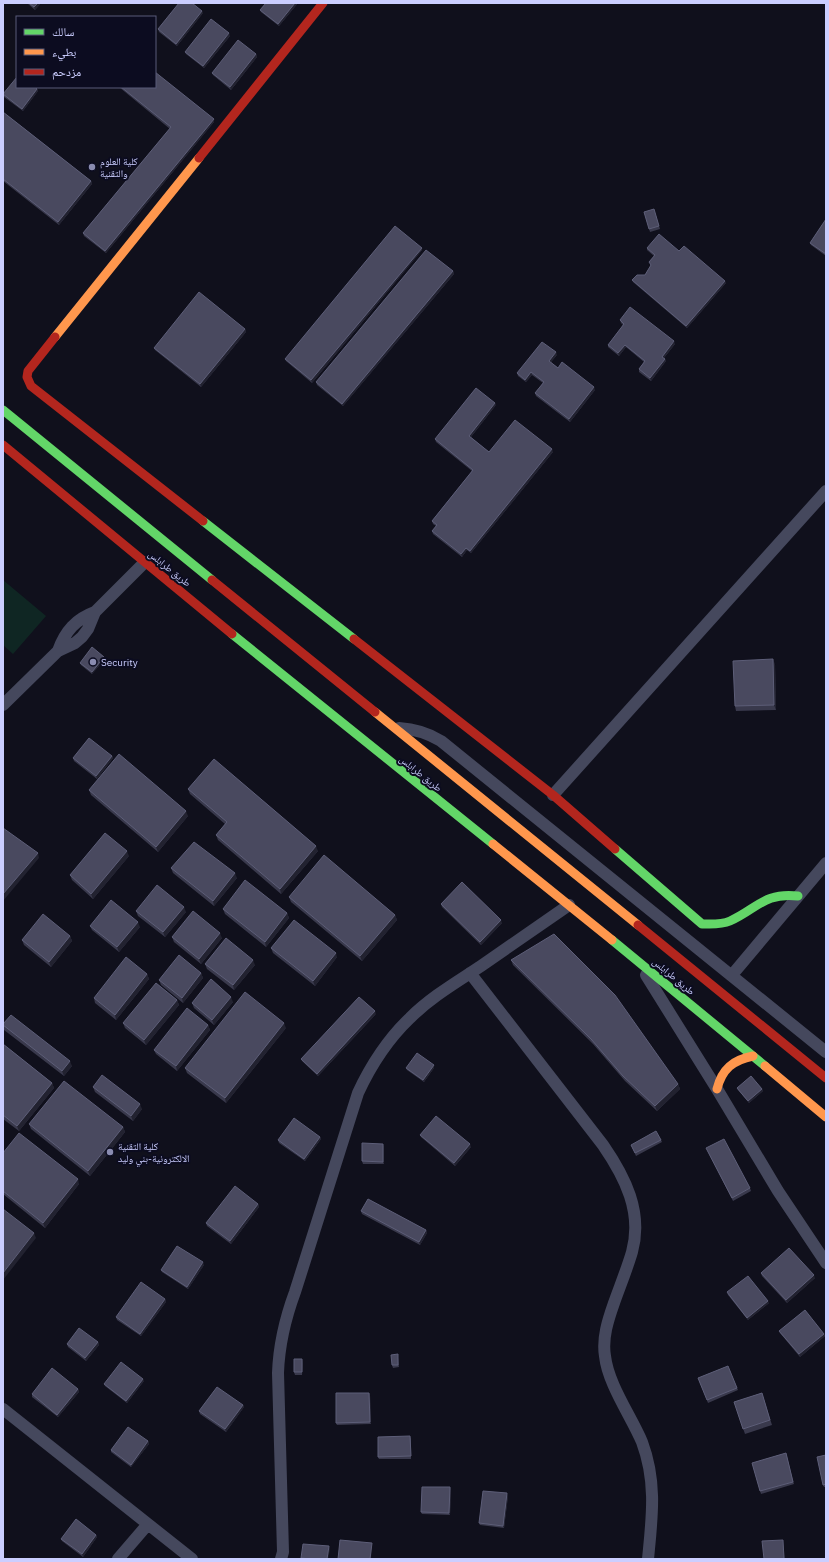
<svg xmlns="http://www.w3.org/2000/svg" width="829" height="1562" font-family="'IBM Plex Sans','Noto Naskh Arabic',sans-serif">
<rect width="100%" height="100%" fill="#10101c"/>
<path fill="#0f2623" d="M3,580l43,36 -33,38 -10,-9z"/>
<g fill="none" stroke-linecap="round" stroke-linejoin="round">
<path stroke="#45485d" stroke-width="12" d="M58,651c7,-20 18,-32 37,-39l50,-50
M3,705l55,-54 17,-8 7,-6 6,-8 7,-17
M399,728c16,1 29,5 42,13l385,311
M553,795l273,-304
M470,973l133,172c22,32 40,67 29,107 -5,17 -12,34 -18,51 -6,17 -12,35 -9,53 3,28 26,60 37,86 15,40 10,76 6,117
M646,975l71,114 61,102 48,72
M732,975l94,-112
M3,1409l189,150
M118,1559l30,-35
M281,1559l2,-7 -5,-179c1,-29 7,-54 17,-81l63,-199c13,-28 30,-54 52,-75 21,-21 47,-36 71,-52 30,-21 59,-41 88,-61"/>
<path stroke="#63d668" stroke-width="9" d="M3,410l209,170
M203,521l151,118
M232,634l261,210
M615,849l87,75c10,0 19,1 28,-3 27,-12 34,-29 68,-25
M612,940l153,126"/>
<path stroke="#ff974d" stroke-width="9" d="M55,337l144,-179
M375,712l263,213
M493,844l119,96
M765,1066l61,51
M717,1089c5,-20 16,-29 36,-33"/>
<path stroke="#b3261e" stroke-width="9" d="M199,158l124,-155
M55,337l-27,34 -1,6 4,9 172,135
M3,445l229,189
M212,580l163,132
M354,639l199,156 62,54
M638,925l188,153"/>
</g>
<path fill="#39394c" d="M27,3h14l-6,7z
M266,3h32l-19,23 -18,-14 -1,-2z
M203,13l-26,33 -18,-14 -1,-3z
M230,36l-26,32 -18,-14 -1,-2z
M256,54l1,3 -26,33 -18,-15 -1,-2z
M119,87h36l59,35 -108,131 -22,-17 -1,-3 87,-104z
M37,89l1,2 -15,20 -19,-14 -1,-3z
M3,112l88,69 1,3 -33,41 -56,-44z
M654,209l6,20 -10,3 -6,-20z
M826,219v37l-15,-11 -1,-2z
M422,248v2l-110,133 -26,-22 -1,-2z
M647,248l32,3 47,32 -39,45 -54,-46 -1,-2 13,-5 6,-10 -2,-3 5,-6 -7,-6z
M453,271l1,3 -111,132 -26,-21 -1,-3z
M620,320l55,24 -11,14 2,3 -15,20 -12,-9v-3l5,-7 -18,-15 -7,9 -11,-9v-2l15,-20 -2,-2z
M245,329l1,3 -45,55 -46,-37 -1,-2z
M557,355l-6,7 7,6 37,22 -25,32 -34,-26 -1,-3 8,-10 -11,-8 -6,7 -8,-6 -1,-3z
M496,405l-25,32 18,15h64l-82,101 -4,-3 -5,7 -29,-23 -1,-3 4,-5 -3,-2 -1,-3 40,-50 -36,-29 -1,-3z
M104,657l1,2 -13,15 -11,-9 -1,-2z
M775,664l1,46 -40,1 -1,-5z
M112,756l1,2 -16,21 -23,-18 -1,-3z
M188,789l130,62 -37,43 -63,-54 -2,-5 9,-11 -35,-30z
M89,790l99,26 -30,36 -67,-57z
M129,856l-36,43 -21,-19 -2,-5z
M171,868l66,10 -23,28 -41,-33z
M289,897l106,18 2,5 -35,41 -71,-59z
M441,904l61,19 -21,22 -39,-38z
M223,909l64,4 2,5 -23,29 -41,-33z
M136,911l50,1 -21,25 -27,-21z
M90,926l50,1 -21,25 -27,-22z
M70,936l2,5 -21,26 -27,-22 -2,-5z
M172,937l50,1 -21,26 -27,-22z
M271,948l66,9 -22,29 -42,-33z
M511,960l167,124 2,5 -23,22 -32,-30 -32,-37 -80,-79z
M205,964l50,1 -21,25 -27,-21z
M201,973l2,5 -20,25 -22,-18 -2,-5z
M147,974l2,5 -33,41 -21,-17 -1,-5z
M177,1000l2,5 -33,40 -21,-17 -2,-5z
M233,1002l-19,23 -20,-17 -2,-5z
M376,1014l-58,62 -16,-15 -1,-2z
M3,1024l69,42 -8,10 -60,-46z
M208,1025l2,5 -33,41 -21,-17 -2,-4z
M286,1028l-60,75 -39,-30 -2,-5z
M3,1044l49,39 2,5 -35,43 -16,-12z
M434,1065v3l-10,14 -17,-12 -1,-2z
M93,1087l49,22 -9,12 -38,-29z
M737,1088l25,1 1,2 -14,12 -11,-13z
M29,1124l94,3 2,5 -35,44 -59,-47z
M420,1135l51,12 -16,19 -34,-29z
M320,1137l1,2 -16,22 -26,-18 -1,-3z
M661,1140l1,2 -26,14 -5,-11z
M384,1146v18h-21l-1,-3z
M706,1148l44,40 1,3 -18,10z
M3,1153l76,31 -34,44 -42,-34z
M258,1204l1,3 -28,37 -24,-18 -1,-3z
M361,1211l65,19 1,3 -7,12 -58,-31z
M204,1265l-16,24 -26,-17 -1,-2z
M761,1273l54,5 -28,25 -25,-27z
M727,1292l42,11 -21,17 -20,-25z
M165,1299l1,3 -25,34 -24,-16 -1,-3z
M779,1331l45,3 1,2 -25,21 -20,-24z
M98,1342l1,3 -13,16 -18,-14 -1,-3z
M398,1357l1,10 -6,1 -1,-3z
M303,1361l-1,14h-7l-1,-3z
M728,1366l10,24 -30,13 -10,-25z
M144,1381l-17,22 -22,-17 -1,-2z
M78,1389l1,3 -21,25 -26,-20v-3z
M369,1393l1,2 1,29 -34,1 -1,-2z
M762,1393l10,32 -27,9 -11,-32z
M243,1405l1,2 -18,25 -26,-18 -1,-3z
M410,1436l1,3v20h-32l-1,-2z
M148,1441l1,3 -18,23 -20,-15v-2z
M786,1453l8,31 -33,10 -9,-31z
M826,1455v32h-2l-1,-2z
M450,1487l1,3 -1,25 -28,-1 -1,-2z
M508,1496l-4,32 -24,-3 -1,-2z
M96,1535l1,2 -14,20 -21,-16 -1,-2z"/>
<path fill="#222230" d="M38,3h3l-6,7 -1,-3z
M295,3h3l-19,23 -1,-2z
M202,11l1,2 -26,33 -1,-2z
M229,33l1,3 -26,32 -1,-2z
M256,54l1,3 -26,33 -1,-3z
M37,89l1,2 -15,20 -1,-2z
M214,119v3l-108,131 -1,-2z
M91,181l1,3 -33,41 -1,-3z
M422,248v2l-110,133 -1,-3z
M453,271l1,3 -111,132 -1,-2z
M725,281l1,2 -39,45 -1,-2z
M245,329l1,3 -45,55 -1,-3z
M674,341l1,3 -12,15 -1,-2z
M625,345l1,2 -7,9 -1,-3z
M556,352l1,3 -7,8 -1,-2z
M665,359l1,2 -15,20 -1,-3z
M531,372l1,3 -6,7 -1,-2z
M594,387l1,3 -25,32 -1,-3z
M495,403l1,2 -26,33 -1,-2z
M552,449l1,3 -82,101 -1,-2z
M466,548l1,2 -5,7 -1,-3z
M104,657l1,2 -13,15v-2z
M773,659l2,5 1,46 -2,-5z
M112,756l1,2 -16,21 -1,-3z
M186,811l2,5 -30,36 -2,-5z
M316,846l2,5 -37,43 -1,-5z
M127,851l2,5 -36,43 -2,-5z
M38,853l1,5 -36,43v-7z
M235,873l2,5 -23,28 -1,-5z
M184,907l2,5 -21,25 -2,-5z
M287,913l2,5 -23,29 -1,-5z
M395,915l2,5 -35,41 -2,-5z
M501,920l1,3 -21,22 -1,-3z
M138,922l2,5 -21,25 -2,-5z
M220,933l2,5 -21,26 -2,-5z
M70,936l2,5 -21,26 -2,-5z
M336,953l1,4 -22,29 -2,-5z
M253,960l2,5 -21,25 -1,-5z
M201,973l2,5 -20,25 -1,-5z
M147,974l2,5 -33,41 -1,-5z
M231,997l2,5 -19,23 -2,-5z
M177,1000l2,5 -33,40 -2,-5z
M375,1011l1,3 -58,62 -1,-2z
M284,1023l2,5 -60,75 -1,-5z
M208,1025l2,5 -33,41 -1,-5z
M70,1061l2,5 -8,10 -2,-5z
M434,1065v3l-10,14 -1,-2z
M52,1083l2,5 -35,43 -2,-5z
M678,1084l2,5 -23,22 -2,-5z
M762,1089l1,2 -14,12 -1,-2z
M140,1104l2,5 -9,12 -2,-5z
M123,1127l2,5 -35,44 -2,-5z
M320,1137l1,2 -16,22 -1,-2z
M383,1144l1,2v18l-1,-2z
M470,1144l1,3 -16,19 -1,-3z
M78,1179l1,5 -34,44 -2,-5z
M258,1204l1,3 -28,37 -1,-3z
M426,1230l1,3 -7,12 -1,-3z
M34,1233l2,5 -33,42v-7z
M203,1262l1,3 -16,24 -1,-2z
M814,1275l1,3 -28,25 -1,-3z
M165,1299l1,3 -25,34 -1,-2z
M768,1301l1,2 -21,17 -1,-2z
M824,1334l1,2 -25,21 -1,-3z
M98,1342l1,3 -13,16 -1,-3z
M302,1359l1,2 -1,14z
M143,1379l1,2 -17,22 -1,-2z
M78,1389l1,3 -21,25 -1,-2z
M369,1393l1,2 1,29 -1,-2z
M243,1405l1,2 -18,25 -1,-3z
M148,1441l1,3 -18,23v-2z
M450,1487l1,3 -1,25 -1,-2z
M507,1493l1,3 -4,32 -1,-2z
M96,1535l1,2 -14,20 -1,-3z
M783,1540v2l2,17h-1z
M372,1543v2l-1,14h-1z
M329,1546l1,3 -2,10h-1z"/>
<path fill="#49495f" stroke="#5d5e78" d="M29,3h9l-4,4z
M179,3h13l10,8 -26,33 -18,-15z
M266,3h29l-17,21 -18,-14z
M211,19l18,14 -26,33 -18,-14z
M238,40l18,14 -26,33 -18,-14z
M155,72l59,47 -109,132 -22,-18 88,-106 -50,-40h34z
M17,77v10h18l2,2 -15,20 -19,-15z
M3,112l88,69 -33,41 -55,-43z
M654,209l5,17 -10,3 -5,-17z
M826,219v35l-16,-11z
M395,226l27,22 -111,132 -26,-21z
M659,234l20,17 5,-5 41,35 -39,45 -54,-46 5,-5h8l6,-10 -2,-3 6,-7 -8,-7z
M426,250l27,21 -111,133 -26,-22z
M199,292l46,37 -45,55 -46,-36z
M630,307l44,34 -12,16 3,2 -15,19 -11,-9 6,-8 -20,-16 -7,8 -10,-8 16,-21 -4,-4z
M542,342l14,10 -7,9 9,7 4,-6 32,25 -25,32 -34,-26 9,-11 -13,-10 -6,8 -8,-7z
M476,388l19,15 -26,33 20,16 26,-32 37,29 -82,102 -4,-3 -5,6 -29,-23 5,-6 -5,-4 41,-51 -38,-31z
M92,647l12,10 -12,15 -12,-9z
M773,659l1,46 -39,1 -2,-45z
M89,738l23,18 -16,20 -23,-18z
M119,754l67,57 -30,36 -67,-57z
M214,759l102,87 -36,43 -64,-54 11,-13 -39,-33z
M3,828l35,25 -35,41z
M105,833l22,18 -36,43 -21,-19z
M194,842l41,31 -22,28 -42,-33z
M324,855l71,60 -35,41 -71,-59z
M245,880l42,33 -22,29 -42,-33z
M462,882l39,38 -21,22 -39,-38z
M157,885l27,22 -21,25 -27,-21z
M111,900l27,22 -21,25 -27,-21z
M193,911l27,22 -21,26 -27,-22z
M43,914l27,22 -21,26 -27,-22z
M294,920l42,33 -23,28 -42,-33z
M554,934l61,61 63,89 -23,22 -32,-30 -32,-37 -80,-79z
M226,938l27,22 -20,25 -28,-21z
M179,955l22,18 -19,25 -23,-18z
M126,957l21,17 -32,41 -21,-17z
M211,979l20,18 -19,23 -20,-17z
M156,983l21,17 -33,40 -21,-17z
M245,992l39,31 -59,75 -40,-30z
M359,997l16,14 -58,63 -16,-15z
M187,1008l21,17 -32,41 -22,-16z
M11,1015l59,46 -8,10 -59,-46v-1z
M3,1044l49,39 -35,43 -14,-11z
M417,1053l17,12 -11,15 -17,-12z
M102,1075l38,29 -9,12 -38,-29z
M751,1076l11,13 -14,12 -11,-13z
M64,1081l59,46 -35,44 -59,-47z
M436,1116l34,28 -16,19 -34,-28z
M294,1118l26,19 -16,22 -26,-19z
M656,1131l5,9 -26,13 -4,-8z
M19,1133l59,46 -35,44 -40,-32v-38z
M724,1139l26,49 -18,10 -26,-50z
M362,1143l21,1v18l-21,-1z
M235,1186l23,18 -28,37 -24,-18z
M368,1199l58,31 -7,12 -58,-31z
M3,1209l31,24 -31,40z
M177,1246l26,16 -16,25 -26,-17z
M789,1248l25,27 -28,25 -25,-27z
M748,1276l20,25 -21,17 -20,-26z
M141,1282l24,17 -25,35 -24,-17z
M805,1310l19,24 -25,20 -20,-23z
M79,1328l19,14 -13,16 -18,-14z
M398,1354v11h-6l-1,-10z
M294,1359h8v13h-8z
M121,1362l22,17 -17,22 -22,-17z
M728,1366l9,22 -30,12 -9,-22z
M52,1368l26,21 -21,26 -25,-21z
M217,1387l26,18 -18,24 -26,-18z
M336,1393h33l1,29 -34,1z
M762,1393l8,27 -27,9 -9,-27z
M128,1427l20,14 -17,24 -20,-15z
M410,1436l1,20 -33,1v-20z
M786,1453l7,29 -33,9 -8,-28z
M826,1455v29l-3,1 -6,-28z
M422,1487h28l-1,26 -28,-1z
M483,1491l24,2 -4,33 -24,-3z
M76,1519l20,16 -14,19 -21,-15z
M340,1540l32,3 -2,16h-32z
M783,1540l1,19h-20l-2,-18z
M303,1544l26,2 -2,13h-16l-10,-1z"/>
<g fill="#8a8cb0" stroke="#0c0c20" stroke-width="1.5">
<circle cx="92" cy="167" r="4"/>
<circle cx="93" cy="662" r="4"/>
<circle cx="110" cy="1152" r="4"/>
</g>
<g text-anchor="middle" stroke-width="4" stroke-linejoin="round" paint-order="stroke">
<g font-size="10" fill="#cbceff" stroke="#0c0c20" text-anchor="start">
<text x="100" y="165">كلية العلوم<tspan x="100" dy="12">والتقنية</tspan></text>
<text x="101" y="666">Security</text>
<text x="118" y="1150">كلية التقنية<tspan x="118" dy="12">الالكترونية-بني وليد</tspan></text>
</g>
<g font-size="10" fill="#cbceff" stroke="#0c0c20">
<text transform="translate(170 568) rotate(39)" y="4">طريق طرابلس</text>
<text transform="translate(421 773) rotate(39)" y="4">طريق طرابلس</text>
<text transform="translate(674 976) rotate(40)" y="4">طريق طرابلس</text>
</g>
</g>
<rect width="829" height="1562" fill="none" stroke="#cbceff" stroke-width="8"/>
<rect x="16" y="16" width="140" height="72" fill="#0c0c20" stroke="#585a79"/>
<rect x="24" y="29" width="20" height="6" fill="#63d668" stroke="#585a79"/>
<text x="52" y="36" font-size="12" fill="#cbceff">سالك</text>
<rect x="24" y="49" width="20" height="6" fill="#ff974d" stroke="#585a79"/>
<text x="52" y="56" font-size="12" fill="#cbceff">بطيء</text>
<rect x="24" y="69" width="20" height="6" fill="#b3261e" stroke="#585a79"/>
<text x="52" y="76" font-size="12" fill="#cbceff">مزدحم</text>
</svg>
